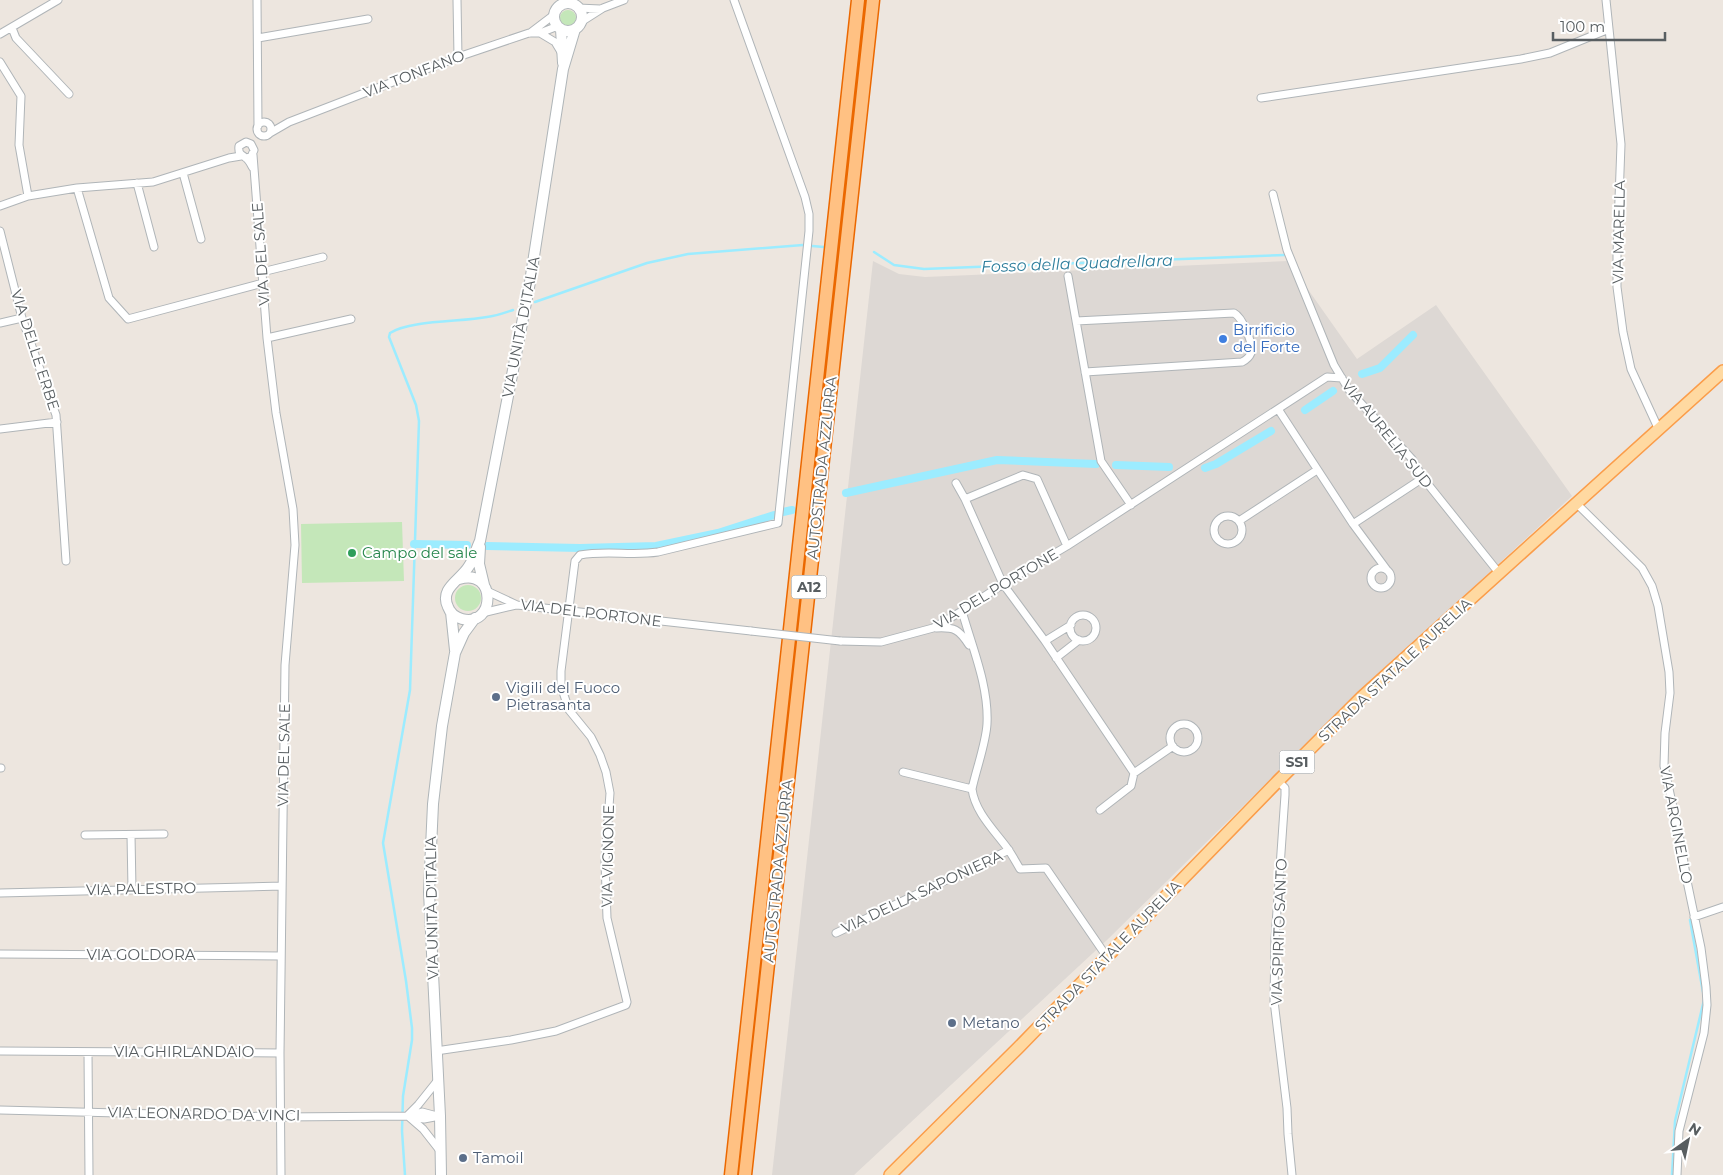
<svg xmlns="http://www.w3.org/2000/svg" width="1723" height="1175" font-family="Montserrat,sans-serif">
<rect width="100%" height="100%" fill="#ede6df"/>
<path fill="#ddd8d4" d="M873,261l26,13 26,3 363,-16 69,98 79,-54 136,191 -228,211 -237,233 -253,235h-82z"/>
<path fill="#c4e7b9" d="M560 18a8 8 0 1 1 16 0a8 8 0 1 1-16 0Z
M402,522l2,59 -102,2 -1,-59z
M455 598a13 13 0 1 1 26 0a13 13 0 1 1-26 0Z"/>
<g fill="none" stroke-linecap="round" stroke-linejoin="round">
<path stroke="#9cecff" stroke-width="2.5" d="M812,246l12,1
M874,252l20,13 30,4 361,-14
M535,302l112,-39 41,-9 115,-9
M1690,920l13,72
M405,1175l-3,-44 1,-35 9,-56v-12l-6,-47 -23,-138 27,-153 9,-269 -3,-16 -27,-68 1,-4c20,-13 72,-11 97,-16 9,-1 17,-4 26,-7
M1672,1175l3,-54 29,-121"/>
<path stroke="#9cecff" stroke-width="8" d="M1362,374l18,-6 33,-33
M1305,410l28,-19
M1116,465l53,2
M1205,468l11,-4 55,-33
M846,493l151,-33 99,4
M783,512l9,-2
M414,544l53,1
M487,546l93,2 76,-2 62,-13 56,-18"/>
<defs>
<path id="minor" d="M257,0l1,126
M457,0l1,57
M1606,0l15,144 -4,110v33l6,45 8,37 28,61
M578,8l22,1
M581,22l22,-14 21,-8
M12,28l4,10 53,56
M530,33l25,-19
M540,33l15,9 6,10
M0,34l58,-34
M258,38l110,-19
M0,62l21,34 -2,49 9,51
M1261,98l260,-39 29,-6 59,-24
M257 129a7 7 0 1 1 14 0a7 7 0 1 1-14 0Z
M270,133l19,-11 169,-65 71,-24h11l18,-7
M253,155l14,183 9,75 17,96 2,36 -10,120 -5,388 1,122
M246,158l5,-1 3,-7 -3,-6 -5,-2 -7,4c-1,8 2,8 7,12 3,2 5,7 7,10
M183,173l18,66
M137,183l17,64
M77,188l32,110 19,21 135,-36
M1273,194l14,56 47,115 15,25 63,69 11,19 76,95
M0,206l28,-10 49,-8 76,-6 76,-24 12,-2
M0,231l22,87 34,97 10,146
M262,272l61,-15
M1068,276l33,185 30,44
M1076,321l158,-8c8,4 20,31 17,40 -2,5 -5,7 -9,9l-157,10
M0,323l22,-5
M267,338l84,-19
M1278,409l75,115 34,46
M0,429l57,-7
M956,483l9,16 38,85 42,57 89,132
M965,499l58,-24 14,4 30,67
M1576,503l66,65 10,18 6,20 11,66 1,21 -5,40 -1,33 17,78 6,37 14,67 5,39 1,18 -3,28 -25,98 -2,44
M1214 530a14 14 0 1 1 28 0a14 14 0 1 1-28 0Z
M1239,521l78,-51
M1353,524l70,-46
M1371 578a10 10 0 1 1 20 0a10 10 0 1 1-20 0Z
M487,591l30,14 234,26
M482,613l34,-8
M1070 628a13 13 0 1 1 26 0a13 13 0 1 1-26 0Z
M936,628c18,-1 23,1 33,17
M840,641l41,1 52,-14 29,-17 41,-27 64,-38 260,-169 15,1
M1045,641l26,-16
M1056,658l23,-18
M1170 738a14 14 0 1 1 28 0a14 14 0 1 1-28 0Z
M0,768h1
M903,772l69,17c4,-19 14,-46 15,-65 2,-38 -15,-77 -25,-113
M1278,781l7,7v7l-10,144 -1,62 13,107 1,26 4,41
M972,789c3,23 22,41 36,60 4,6 8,13 12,20l26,-1 61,89
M1100,810l31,-24 3,-13 39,-27
M85,835l79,-1
M131,835l1,54
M0,893l282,-7
M1694,917l29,-10
M836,933l173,-83
M0,954l281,2
M0,1051l280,2
M436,1051l75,-11 45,-9 70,-26 1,-3 -20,-84 -2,-56 5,-69 -4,-21 -6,-17 -9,-18 -22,-27 -8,-24v-15l14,-110 5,-6c26,-5 52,1 78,-3l120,-29 31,-292v-17l-4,-17 -71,-197
M88,1052l1,123
M0,1110l280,7 127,-1 17,3 16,-3
M407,1116l11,-11 20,-25
M408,1116l15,13 18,23
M409,1116l13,-4 15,4"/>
<path id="secondary" d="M554 17a14 14 0 1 1 28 0a14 14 0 1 1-28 0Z
M561,29l2,34
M480,547l-1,17 5,21
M459,579c38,-12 37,49 3,40 -7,-2 -12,-6 -14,-12 -9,-19 13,-27 21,-41 5,-7 7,-17 11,-25l50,-259 33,-213 12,-40
M451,612l4,38
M441,1175l-1,-59 -11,-224 4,-88 9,-78 13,-73 9,-20 11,-15"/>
<path id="primary" d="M890,1175l128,-127 260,-267 84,-84 361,-326"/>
<path id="motorway" d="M731,1175l127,-1175
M745,1175l128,-1175"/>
</defs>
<use href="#minor" stroke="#b0b5b8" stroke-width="9"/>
<use href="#secondary" stroke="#afb5b8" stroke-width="12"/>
<use href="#primary" stroke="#fb9d4a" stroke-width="14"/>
<use href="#motorway" stroke="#eb6800" stroke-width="15"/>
<use href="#minor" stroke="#fff" stroke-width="7"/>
<use href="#secondary" stroke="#fff" stroke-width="10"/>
<use href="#primary" stroke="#ffd9a1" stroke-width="11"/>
<use href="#motorway" stroke="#ffc183" stroke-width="12"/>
<defs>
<path id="minor-bridge" d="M751,631l89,10"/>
</defs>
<use href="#minor-bridge" stroke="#b0b5b8" stroke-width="9" stroke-linecap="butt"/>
<use href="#minor-bridge" stroke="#fff" stroke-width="7"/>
</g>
<circle fill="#3f7fe0" stroke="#fff" stroke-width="2" cx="1223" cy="339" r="5"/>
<circle fill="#2e9e5b" stroke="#fff" stroke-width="2" cx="352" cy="553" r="5"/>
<g fill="#5c6f8a" stroke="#fff" stroke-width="2">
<circle cx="496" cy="697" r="5"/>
<circle cx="952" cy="1023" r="5"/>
<circle cx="463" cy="1158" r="5"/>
</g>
<g text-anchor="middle" stroke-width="4" stroke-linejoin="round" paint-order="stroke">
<g fill="#fff" stroke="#8a8e90" stroke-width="1">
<rect x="791.5" y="575.5" width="35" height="23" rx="4"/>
<rect x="1279.5" y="750.5" width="35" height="23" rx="4"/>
</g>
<g font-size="14" font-weight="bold" fill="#585e61">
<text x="809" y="592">A12</text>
<text x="1297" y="767">SS1</text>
</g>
<g font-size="15" fill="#585e61" stroke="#fff">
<text transform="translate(414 74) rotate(-21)" y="5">VIA TONFANO</text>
<text transform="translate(1619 232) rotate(-89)" y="5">VIA MARELLA</text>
<text transform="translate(261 254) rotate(-94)" y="5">VIA DEL SALE</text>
<text transform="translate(521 327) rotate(-79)" y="5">VIA UNITÀ D'ITALIA</text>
<text transform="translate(35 350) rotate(72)" y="5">VIA DELLE ERBE</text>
<text transform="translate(1387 434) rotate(51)" y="5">VIA AURELIA SUD</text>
<text transform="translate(822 468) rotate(-84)" y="5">AUTOSTRADA AZZURRA</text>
<text transform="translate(996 589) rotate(-31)" y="5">VIA DEL PORTONE</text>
<text transform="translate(591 613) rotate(7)" y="5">VIA DEL PORTONE</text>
<text transform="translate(1395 670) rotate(-43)" y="5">STRADA STATALE AURELIA</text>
<text transform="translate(284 755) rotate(-89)" y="5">VIA DEL SALE</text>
<text transform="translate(1676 825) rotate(79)" y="5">VIA ARGINELLO</text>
<text transform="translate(608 856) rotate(-89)" y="5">VIA VIGNONE</text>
<text transform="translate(778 871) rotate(-84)" y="5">AUTOSTRADA AZZURRA</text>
<text transform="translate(141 889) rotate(-1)" y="5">VIA PALESTRO</text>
<text transform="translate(922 892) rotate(-25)" y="5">VIA DELLA SAPONIERA</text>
<text transform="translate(432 908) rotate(-91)" y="5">VIA UNITÀ D'ITALIA</text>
<text transform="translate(1279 932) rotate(-88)" y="5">VIA SPIRITO SANTO</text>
<text x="141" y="960">VIA GOLDORA</text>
<text transform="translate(1108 956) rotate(-46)" y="5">STRADA STATALE AURELIA</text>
<text x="184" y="1057">VIA GHIRLANDAIO</text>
<text transform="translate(204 1114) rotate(1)" y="5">VIA LEONARDO DA VINCI</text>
</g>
<g font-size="15" fill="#366cbe" stroke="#fff" text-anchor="start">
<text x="1233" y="335">Birrificio<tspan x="1233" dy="17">del Forte</tspan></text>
</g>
<g font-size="15" fill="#27864d" stroke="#fff" text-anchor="start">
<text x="362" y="558">Campo del sale</text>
</g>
<g font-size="15" fill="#4e5e75" stroke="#fff" text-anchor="start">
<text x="506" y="693">Vigili del Fuoco<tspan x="506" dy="17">Pietrasanta</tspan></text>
<text x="962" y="1028">Metano</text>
<text x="473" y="1163">Tamoil</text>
</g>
<g font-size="16" font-style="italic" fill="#2e7e9c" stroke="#fff">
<text transform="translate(1077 263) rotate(-2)" y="6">Fosso della Quadrellara</text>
</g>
</g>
<g transform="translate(1688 1140) rotate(33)" stroke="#ffffff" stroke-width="4" paint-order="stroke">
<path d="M0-4L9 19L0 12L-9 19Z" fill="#585e61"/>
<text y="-8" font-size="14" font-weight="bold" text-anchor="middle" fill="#585e61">N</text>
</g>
<path d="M1553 32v8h112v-8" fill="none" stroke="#585e61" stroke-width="2.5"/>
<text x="1560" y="32" font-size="15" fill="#585e61" stroke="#ffffff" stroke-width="4" paint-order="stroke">100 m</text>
</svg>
